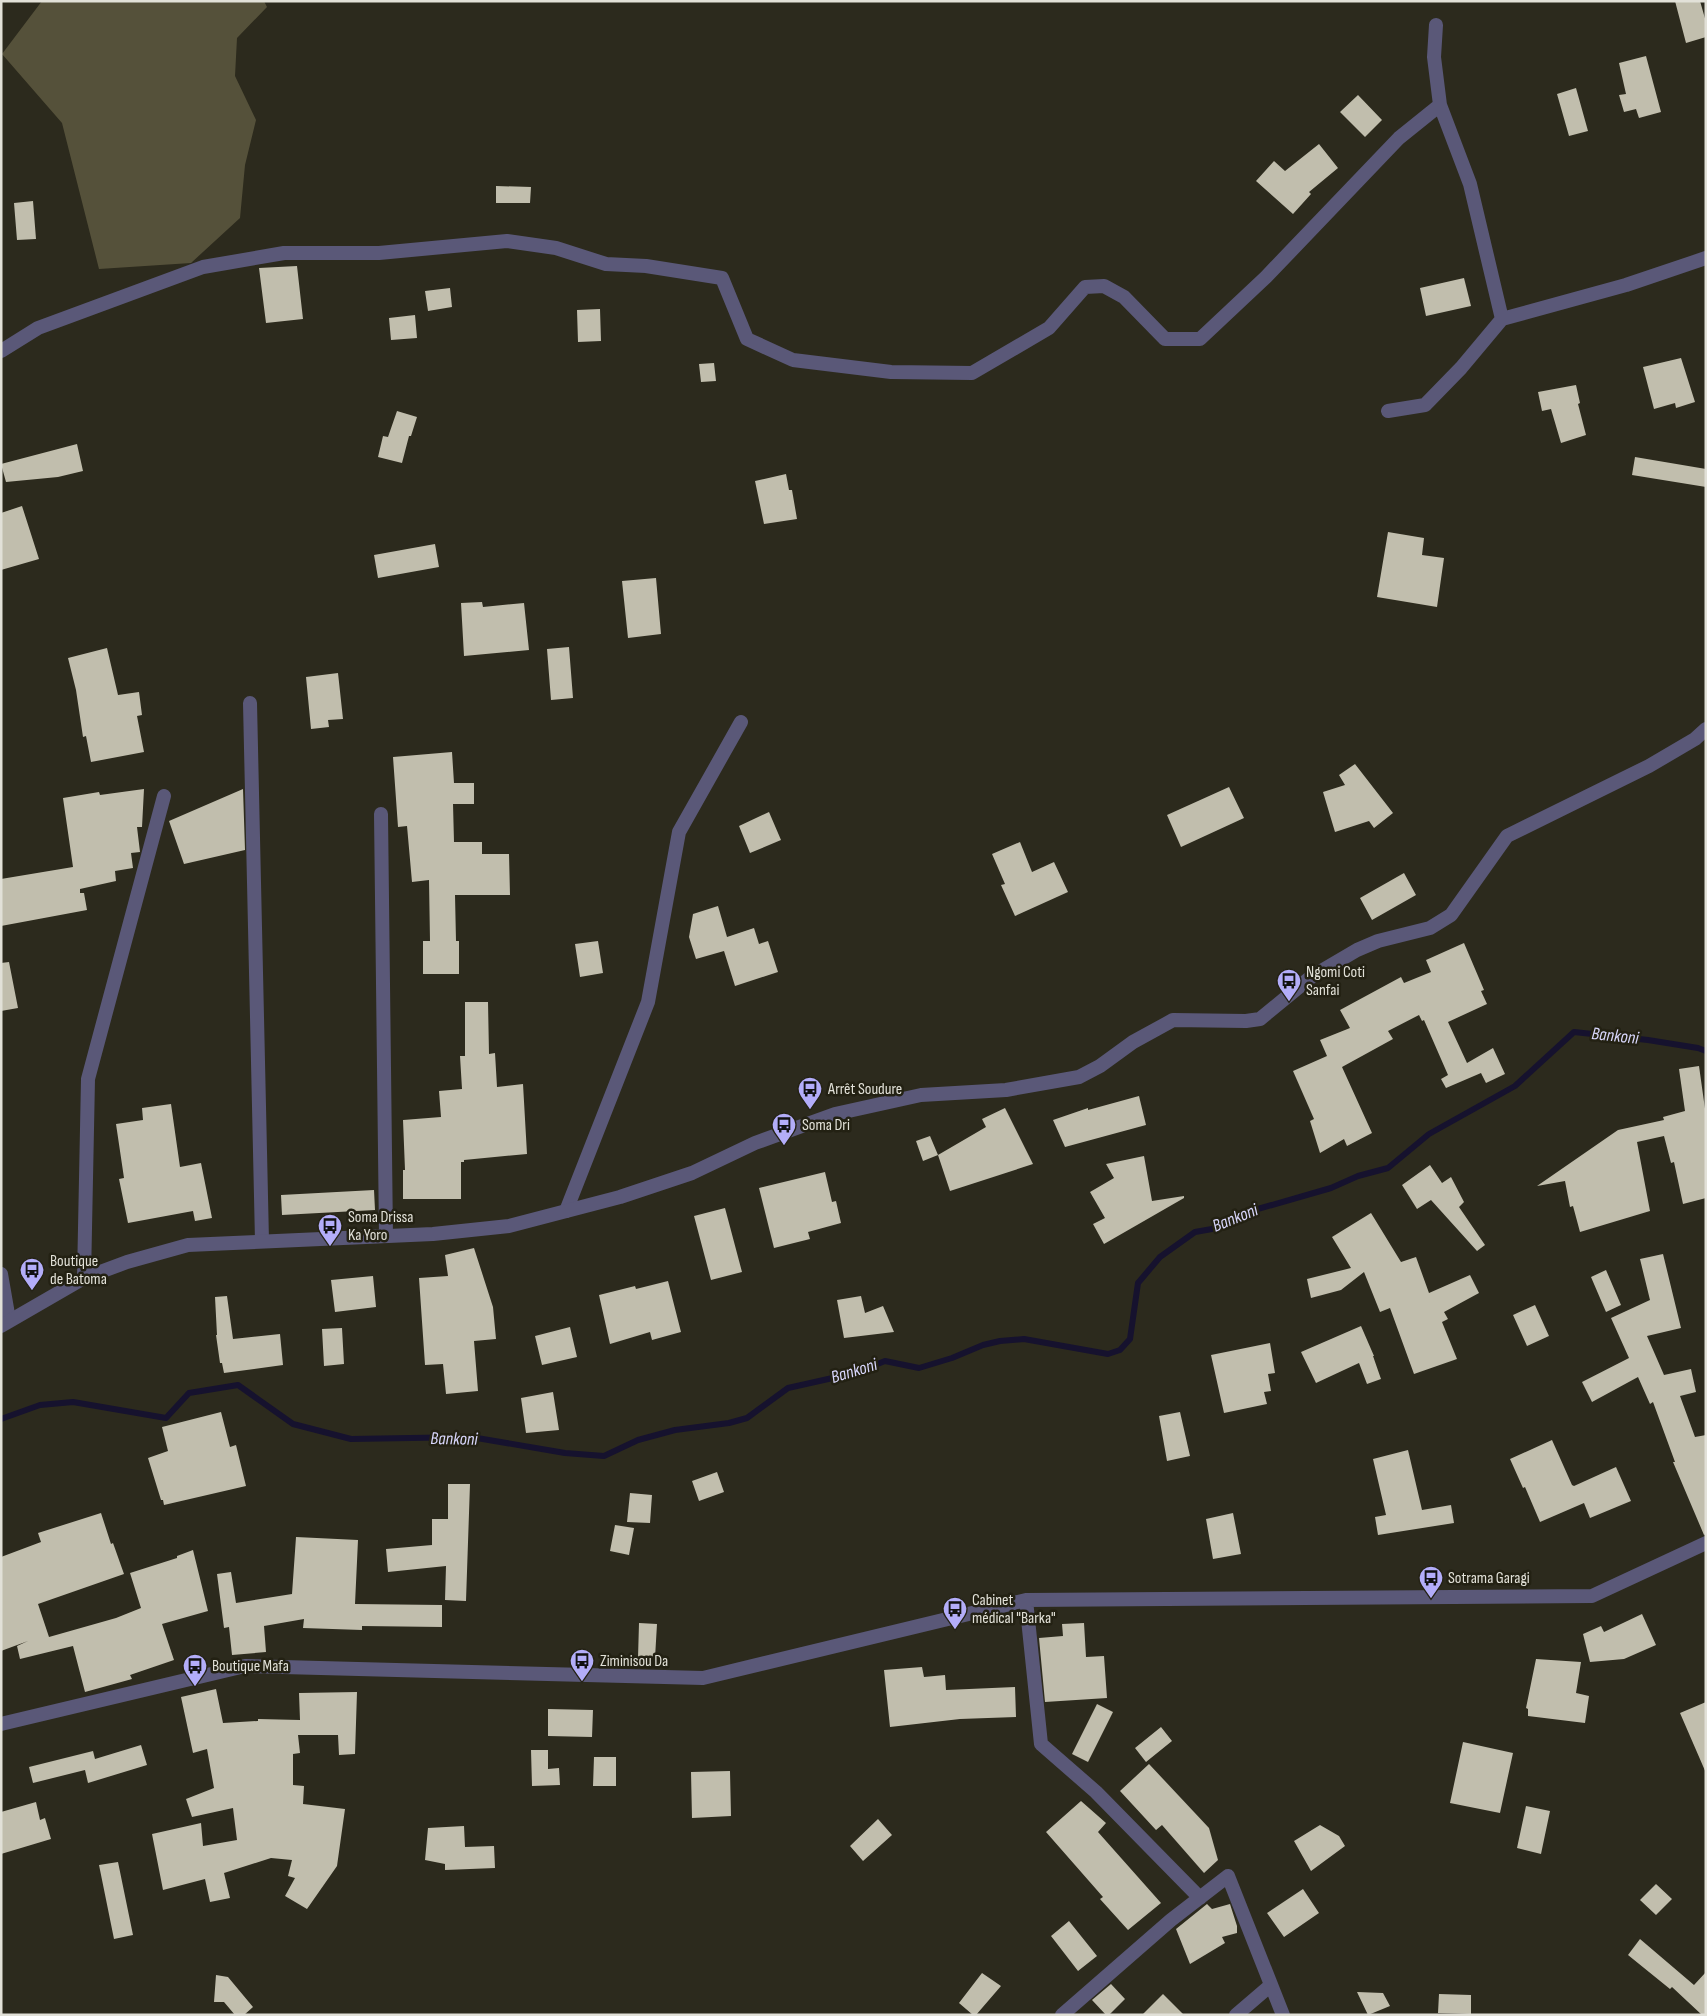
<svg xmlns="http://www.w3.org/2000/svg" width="1707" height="2016" font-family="'Sofia Sans Condensed',sans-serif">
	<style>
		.green { fill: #55513a }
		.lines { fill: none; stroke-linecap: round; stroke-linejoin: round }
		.stream { stroke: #16122e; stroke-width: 6 }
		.building { fill: #c1bead }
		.minor { stroke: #5a5878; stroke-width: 14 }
		.tertiary { stroke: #5a5878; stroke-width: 14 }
		.labels { text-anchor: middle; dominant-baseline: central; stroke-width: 5; stroke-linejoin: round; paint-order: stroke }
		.poi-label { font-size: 16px; fill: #e2e1d8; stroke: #232113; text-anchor: start }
		.water-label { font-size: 18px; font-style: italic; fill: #d9d7fc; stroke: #232113 }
	</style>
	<rect width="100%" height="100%" fill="#2c2a1d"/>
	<path class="green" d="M42,1h222l3,6 -30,31 -2,38 21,44 -11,45 -5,53 -49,45 -92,6 -37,-146 -60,-69z"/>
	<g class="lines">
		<path class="stream" d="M1,1419l39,-14 33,-3 93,16 23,-25 49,-8 55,39 58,15 120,-2 94,16 39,3 34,-16 37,-10 54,-7 18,-5 41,-30 67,-15 30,-12 34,7 33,-10 31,-13 17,-4 24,-2 84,15 12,-4 10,-11 8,-56 22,-26 35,-25 17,-3 25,-14 94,-27 27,-12 30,-8 41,-34 86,-48 59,-54 74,8 50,8 8,3"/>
	</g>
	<path class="building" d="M1675,1h25l6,21v15l-20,6z
		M1646,56l15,56 -22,6 -3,-9 -12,3 -5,-17 7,-1 -7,-31z
		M1576,88l12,43 -19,5 -12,-42z
		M1358,95l24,25 -17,17 -25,-25z
		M1319,144l19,24 -29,24 2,2 -18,20 -37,-33 18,-20 11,10z
		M496,186l35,1 -1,16h-34z
		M33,201l3,38 -19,1 -3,-37z
		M297,266l6,53 -37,4 -7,-55z
		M1464,278l7,28 -45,10 -6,-28z
		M450,288l2,19 -24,4 -3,-20z
		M600,309l1,32 -23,1 -1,-32z
		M415,315l2,23 -26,2 -2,-22z
		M1681,358l14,44 -19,6 -1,-5 -21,6 -11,-42z
		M714,363l2,18 -15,1 -2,-18z
		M1576,385l4,18 -2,1 8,31 -25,8 -10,-34 -9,2 -4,-19z
		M397,411l20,6 -6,19h-2l-7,27 -24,-6 5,-21 5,1z
		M77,444l6,27 -25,6 -52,5 -5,-18z
		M1635,457l71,12v18l-74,-12z
		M786,474l3,16h3l5,29 -33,5 -9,-43z
		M22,506l17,53 -38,11v-57z
		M1388,532l36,6 -2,17 22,3 -7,49 -60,-10z
		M435,544l4,23 -61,11 -4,-23z
		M656,578l5,56 -33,4 -6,-57z
		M482,602l1,5 41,-4 5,47 -65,6 -3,-53z
		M569,647l4,51 -22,2 -4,-51z
		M107,648l11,47 21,-3 3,23 -5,1 7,36 -53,10 -5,-26 -3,1 -7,-47 -8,-32z
		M338,673l5,46 -15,1 1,7 -18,2 -5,-52z
		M452,752l2,31h20v21h-21l1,38h28v12h27l1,41h-55l1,46h3v33h-36v-33h7l-1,-61 -17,2 -5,-56 -9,1 -5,-70z
		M1355,764l38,49 -19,15 -5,-7 -34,11 -12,-40 22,-7 -6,-10z
		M1229,787l15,31 -63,29 -14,-32z
		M144,789l-2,38h-5l3,25 -9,1 2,15 -18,3 1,10 -36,8v4h4l3,17 -86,16v-47l72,-12 -10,-69 36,-6 1,3z
		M243,789l2,61 -61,14 -15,-43z
		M769,812l12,28 -31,13 -11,-27z
		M1020,842l12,30 22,-10 14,30 -53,24 -14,-31 4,-1 -13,-30z
		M1404,873l12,22 -44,25 -12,-22z
		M718,906l9,31 27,-9 5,16 9,-3 10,31 -43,14 -11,-35 -28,8 -7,-22 4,-23z
		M598,941l5,32 -23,4 -5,-33z
		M1464,943l20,47 -3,1 6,13 -39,18 19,41 26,-15 12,26 -19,9 -5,-10 -35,15 -5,-9 7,-4 -24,-55 -2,1 -3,-6 -31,16 5,8 -51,28 30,66 -25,13 -3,-7 -24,14 -10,-32 4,-2 -21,-48 34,-15 -7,-16 30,-12 -10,-18 61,-33 3,6 27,-11 -5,-12z
		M9,962l9,46 -17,3v-48z
		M465,1002h23l1,52 6,-1 2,34 26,-3 4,70 -63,6v2h-3v37h-58v-29h2l-2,-50 38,-3 -2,-26 23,-2 -2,-33h5z
		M1699,1066l7,50v82l-23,6 -9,-42 -3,1 -7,-27 -27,6 13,69 -70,21 -7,-26 -3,1 -5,-26 -28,5 81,-56 46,-10 -1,-3 22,-6 -6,-42z
		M1139,1096l7,29 -81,22 -12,-27 35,-12v2z
		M171,1104l9,63 21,-4 11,55 -17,3 -2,-10 -65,12 -9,-44 5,-1 -8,-54 27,-4 -1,-12z
		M1005,1108l28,56 -83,27 -12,-36 48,-28 -4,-8z
		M930,1136l8,19 -15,6 -7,-20z
		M1144,1156l8,45 32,-5v2l-80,46 -11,-20 12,-6 -15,-26 24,-14 -8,-14z
		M1430,1165l12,18 9,-6 13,25 -5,5 26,38 -8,6 -46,-51 -14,9 -15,-24z
		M825,1172l7,30 4,-1 5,22 -33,9 2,7 -36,9 -15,-60z
		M374,1190l1,20 -93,5 -1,-20z
		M725,1208l17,64 -31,8 -17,-64z
		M1371,1213l30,49 15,-5 13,36 41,-18 9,18 -35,19 4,7 -6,3 15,37 -43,15 -24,-66 -10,4 -16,-40 -23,18 -30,8 -4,-19 44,-11 -19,-31z
		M474,1248l19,59 3,32 -22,2 4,50 -32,3 -3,-30 -18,1 -6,-87 29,-2 -3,-21z
		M1663,1254l18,74 -34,8 17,39 27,-6 5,23 -16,4 15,41 11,-2v99l-2,1 -31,-73h2l-22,-60 -3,2 -12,-27 -46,25 -10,-20 47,-24 -18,-40 39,-18 -10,-41z
		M1606,1270l15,35 -15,7 -15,-35z
		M373,1276l3,31 -41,5 -4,-32z
		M668,1281l13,51 -29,8 -2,-8 -40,12 -11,-49 36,-9 1,3z
		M227,1296l6,43 47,-5 3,31 -59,8 -2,-10h-2l-4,-28h1l-2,-38z
		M861,1296l4,17 18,-7 11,26 -50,6 -7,-38z
		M1535,1305l14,31 -22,10 -14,-31z
		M1361,1326l13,30h-1l8,23 -14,5 -8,-21 -43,20 -15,-31z
		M570,1327l7,30 -35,8 -7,-29z
		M342,1328l2,36 -20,2 -2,-37z
		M1270,1343l5,30 -7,1 3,17 -7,1 3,12 -43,9 -13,-58z
		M553,1392l6,38 -33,3 -5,-35z
		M221,1412l9,35 6,-2 10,41 -82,19 -1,-5h-2l-13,-42 20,-7 -6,-24z
		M1180,1412l10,44 -23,5 -8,-45z
		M1552,1440l20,45 2,1 42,-19 15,34 -41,17 -6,-15 -44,19 -15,-35 -2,1 -13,-29z
		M1408,1450l14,60 29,-5 3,18 -76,12 -3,-18 11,-2 -13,-56z
		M717,1472l7,20 -25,9 -7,-20z
		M448,1484h22l-4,117 -21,-1 1,-34 -58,6 -2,-23 46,-4v-26h16z
		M630,1493l22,2 -2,28 -23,-1z
		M101,1513l10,31 2,-1 11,31 -86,30 11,33 67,-19 25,-10 -11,-35 47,-15v-2l16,-6 15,61 -46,13 12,36 -44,15 2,4 -47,13 -12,-46 -53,13 -3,-13 11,-5 -27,10v-94l40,-15 -3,-9z
		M1233,1513l8,41 -28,5 -7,-40z
		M615,1525l19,3 -5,27 -19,-4z
		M296,1537l62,3 -3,64 87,1v22l-80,-1v4l-59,-2 1,-9 -40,7 2,26 -34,3 -3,-28 -5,1 -7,-54 14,-2 5,31 56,-9z
		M1642,1614l14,31 -32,14 -34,3 -7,-28 18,-8 3,6z
		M639,1623l18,1 -2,34h-17z
		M1084,1623l2,34 18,-1 3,42 -62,4 -6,-64 24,-2 -1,-12z
		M1536,1659l45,3 -5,31 13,3 -4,27 -57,-7v-7l-2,-1z
		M922,1667l2,10 21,-2 1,15 69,-3 1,30 -56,2 -70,8 -6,-57z
		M216,1689l7,34 35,-2v-2l42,1 -1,-27 58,-1 -2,62 -16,1 -1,-20h-40l2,18 -7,1v31l11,1 -1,18 42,5 -8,57 -30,43 -22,-13 10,-18 -7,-2 4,-16 -21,-2 -47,15 6,25 -20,4 -5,-23 -42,11 -11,-56 49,-11 2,23 34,-6 -4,-32 -41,9 -6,-18 28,-11 -7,-39 -14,4 -12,-56z
		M1706,1702v71l-26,-60z
		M1097,1704l16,8 -25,50 -16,-8z
		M548,1709l45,1 -1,27 -44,-1z
		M1161,1727l11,14 -26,21 -11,-14z
		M1463,1742l50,11 -13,60 -50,-10z
		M141,1745l6,20 -59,18 -3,-13 -52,13 -4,-16 64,-16 2,8z
		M531,1750h17v19l11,-1 1,17 -28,1z
		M594,1757h22v29h-23z
		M1149,1764l60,64 9,32 -14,13 -42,-48 -6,5 -36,-39z
		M730,1771l1,45 -39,2 -1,-46z
		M1081,1801l25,22 -8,9 63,71 -33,27 -28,-31 3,-2 -57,-65z
		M36,1802l4,18 5,-2 6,21 -50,15v-42z
		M1526,1806l24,5 -9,43 -24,-6z
		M878,1819l14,16 -29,26 -13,-15z
		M1320,1825l19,11 6,10 -34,25 -17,-30z
		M464,1826l1,21 29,-1 1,22 -50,2v-6l-20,-4 3,-32z
		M118,1862l15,73 -19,4 -15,-74z
		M1656,1884l16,15 -16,16 -16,-15z
		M1303,1889l16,24 -35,24 -17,-24z
		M1207,1904l5,5 18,-5 7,22v7l-15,4 3,6 -35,21 -14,-35z
		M1069,1921l28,35 -19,15 -27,-35z
		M1640,1939l54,46 12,-13v43h-4l-30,-28 -2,2 -42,-34z
		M982,1973l19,13 -25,29h-3l-14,-12z
		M216,1975l12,2 25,30 -9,8h-9l-11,-13h-10z
		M1111,1984l14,15 -16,16h-3l-14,-15z
		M1357,1992l26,1 7,13 -22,9z
		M1163,1994l21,21h-42z
		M1439,1994l32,1v19l-33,-1z"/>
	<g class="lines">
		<path class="minor" d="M1436,25l-2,32 6,48 30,79 32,135
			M1,351l37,-23 165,-61 81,-14h95l128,-12 49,7 50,16 40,2 76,12 25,61 46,21 98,12 81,1 77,-45 36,-41 19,-1 20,11 41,42h35l66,-62 133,-139 41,-33
			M1388,411l37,-6 36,-37 41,-49 124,-34 80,-27
			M250,703l12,538
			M381,814l5,422
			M566,1211l82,-209 31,-170 62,-110
			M1,1274l8,46
			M84,1278l4,-199 76,-283
			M1026,1600l15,144 55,48 104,106
			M1,1724l244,-58 458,12 323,-78 566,-4 114,-53
			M1062,2015l109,-95 57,-44 55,139
			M1236,2015l35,-30"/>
		<path class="tertiary" d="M1,1326l83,-48 43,-16 61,-17 245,-11 76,-8 111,-29 72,-24 63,-30 80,-29 86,-19 85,-5 73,-13 21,-11 33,-24 40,-22 73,1 14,-2 51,-42 46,-27 21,-9 52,-13 21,-13 56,-79 142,-70 46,-27 11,-10"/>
	</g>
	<defs>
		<symbol id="bus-pin" viewBox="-11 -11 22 30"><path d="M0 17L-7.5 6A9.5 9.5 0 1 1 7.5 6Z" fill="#b3adf9" stroke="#232113"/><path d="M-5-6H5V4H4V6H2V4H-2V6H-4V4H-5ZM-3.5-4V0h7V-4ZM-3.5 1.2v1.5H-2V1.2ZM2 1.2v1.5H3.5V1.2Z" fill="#111"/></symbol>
	</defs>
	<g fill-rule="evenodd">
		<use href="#bus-pin" x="1275" y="967" width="28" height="38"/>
		<use href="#bus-pin" x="796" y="1075" width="28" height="38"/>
		<use href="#bus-pin" x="770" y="1111" width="28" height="38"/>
		<use href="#bus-pin" x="316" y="1212" width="28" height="38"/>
		<use href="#bus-pin" x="18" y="1256" width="28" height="38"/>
		<use href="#bus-pin" x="1417" y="1564" width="28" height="38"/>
		<use href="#bus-pin" x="941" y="1595" width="28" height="38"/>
		<use href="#bus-pin" x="568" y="1647" width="28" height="38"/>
		<use href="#bus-pin" x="181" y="1652" width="28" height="38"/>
	</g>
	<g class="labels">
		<g class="poi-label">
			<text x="1306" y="972">Ngomi Coti<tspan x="1306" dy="18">Sanfai</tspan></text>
			<text x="828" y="1089">Arrêt Soudure</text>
			<text x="802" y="1125">Soma Dri</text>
			<text x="348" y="1217">Soma Drissa<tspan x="348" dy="18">Ka Yoro</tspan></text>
			<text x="50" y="1261">Boutique<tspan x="50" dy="18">de Batoma</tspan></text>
			<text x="1448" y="1578">Sotrama Garagi</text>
			<text x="972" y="1600">Cabinet<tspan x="972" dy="18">médical "Barka"</tspan></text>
			<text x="600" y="1661">Ziminisou Da</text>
			<text x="212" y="1666">Boutique Mafa</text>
		</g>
		<g class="water-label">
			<text transform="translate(1615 1036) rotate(6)">Bankoni</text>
			<text transform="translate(1235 1218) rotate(-22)">Bankoni</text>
			<text transform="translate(854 1371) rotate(-17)">Bankoni</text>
			<text transform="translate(454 1439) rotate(1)">Bankoni</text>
		</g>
	</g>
	<rect width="1707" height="2016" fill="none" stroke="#e2e1d8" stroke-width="5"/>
</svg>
